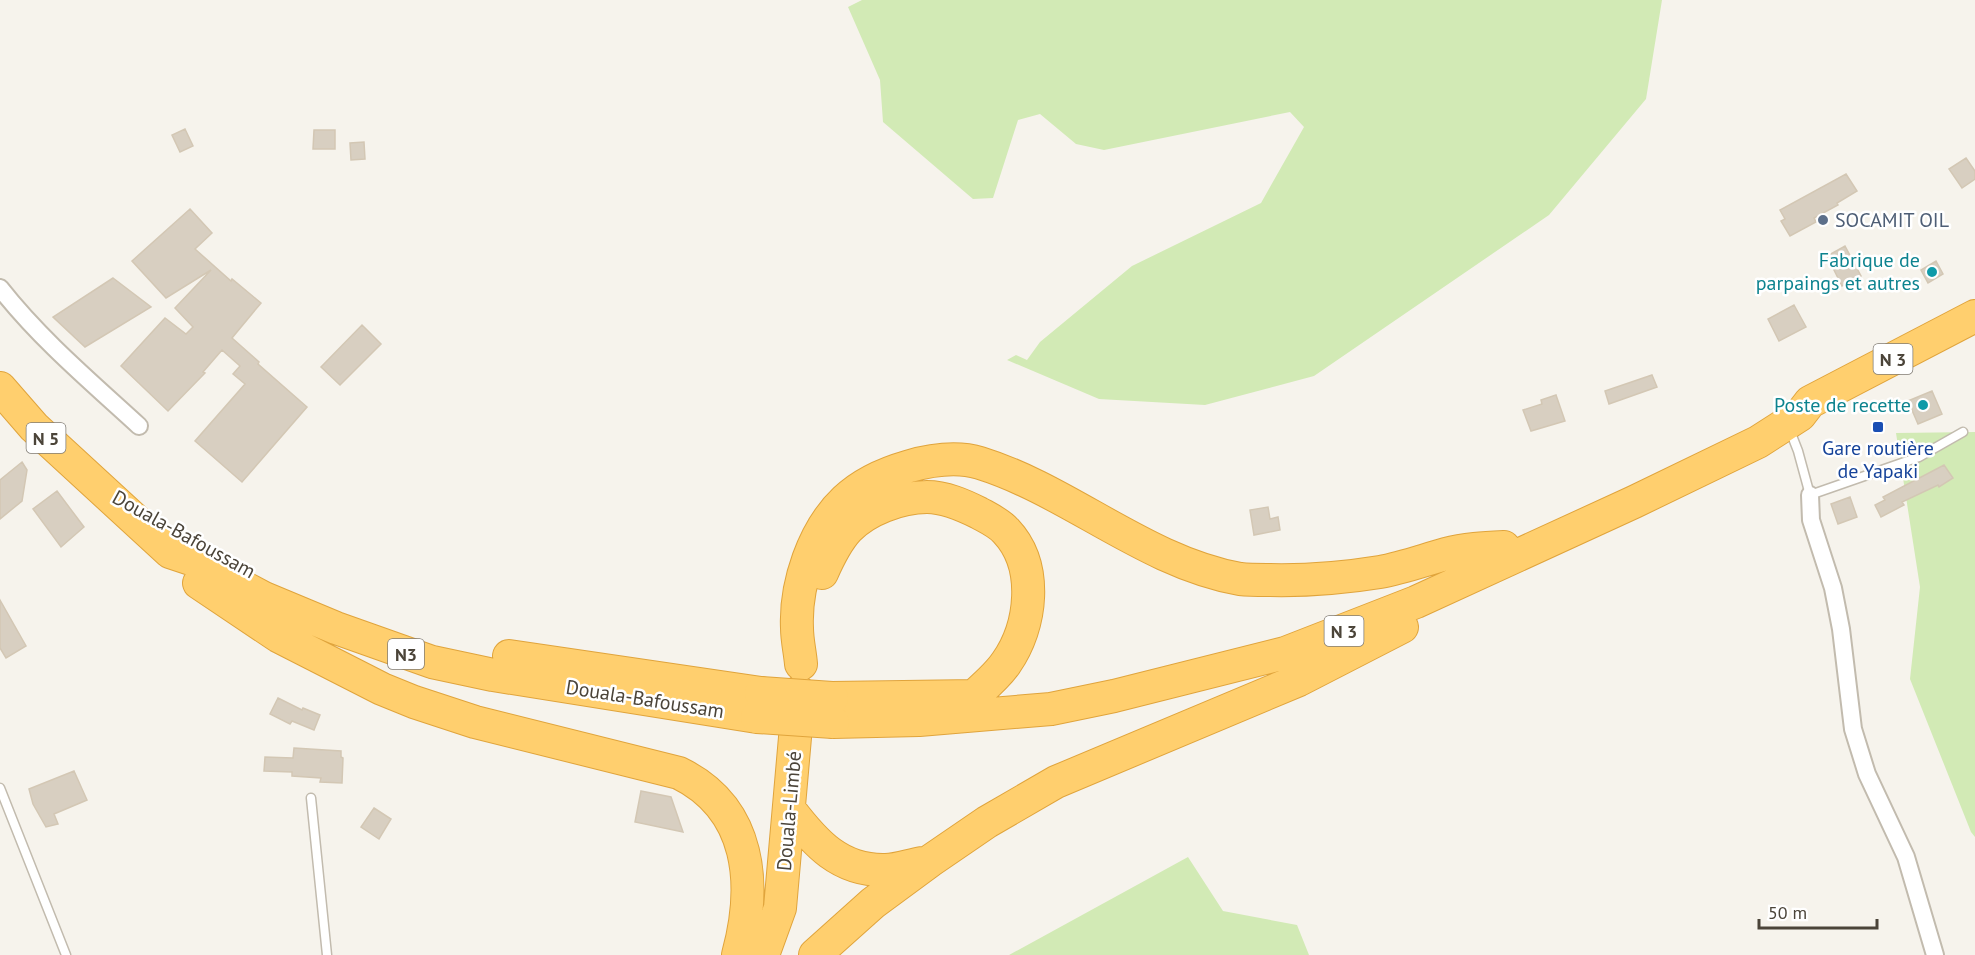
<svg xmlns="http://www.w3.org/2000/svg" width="1975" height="955" font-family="'PT Sans',sans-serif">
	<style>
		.green { fill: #d2eab5 }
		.building { fill: #d8cfc1; stroke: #d3c7b4; stroke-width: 1.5 }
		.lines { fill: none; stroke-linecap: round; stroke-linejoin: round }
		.lane-casing { stroke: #c2bbae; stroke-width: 11 }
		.street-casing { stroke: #c2bbae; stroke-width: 20 }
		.highway-casing { stroke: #e0a43c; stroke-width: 34 }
		.lane { stroke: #fff; stroke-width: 8 }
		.street { stroke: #fff; stroke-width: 16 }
		.highway { stroke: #ffcf6e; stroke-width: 32 }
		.highway-bridge-casing { stroke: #e0a43c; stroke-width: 34; stroke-linecap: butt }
		.highway-bridge { stroke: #ffcf6e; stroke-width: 32 }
		.service-dot { fill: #5c6f8a; stroke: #fff; stroke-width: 2 }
		.culture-dot { fill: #0f9aa8; stroke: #fff; stroke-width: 2 }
		.transit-dot { fill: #1a4fb4; stroke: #fff; stroke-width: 2 }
		.labels { text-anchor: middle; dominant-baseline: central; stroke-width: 5; stroke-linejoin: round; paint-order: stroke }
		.shield { fill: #fff; stroke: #817c74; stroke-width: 1.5 }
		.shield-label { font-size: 18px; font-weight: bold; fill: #4b4439 }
		.service-label { font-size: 20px; fill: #4e5e75; stroke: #fff; text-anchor: start }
		.culture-label { font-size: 20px; fill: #0d838f; stroke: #fff; text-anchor: end }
		.transit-label { font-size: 20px; fill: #164399; stroke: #fff }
		.street-label { font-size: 20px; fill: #4b4439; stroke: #fff }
	</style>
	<rect width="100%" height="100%" fill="#f6f3ec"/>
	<path class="green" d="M862,0h800l-16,99 -97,116 -235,161 -109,29 -106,-6 -92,-39 9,-5 11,5 13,-18 92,-76 129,-63 43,-76 -14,-15 -186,38 -28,-6 -36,-30 -22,6 -25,78 -20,1 -90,-77 -3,-42 -32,-73z
		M1975,432v405l-4,-5 -61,-153 10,-92 -24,-154z
		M1188,857l35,54 74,14 12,30h-300z"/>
	<path class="building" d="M185,129l8,17 -13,6 -8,-17z
		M314,130h21v19h-22z
		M364,142l1,17 -14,1 -1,-17z
		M1966,158l9,13v8l-13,9 -13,-19z
		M1846,174l11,17 -20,12 1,2 -24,13 2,4 -26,14 -9,-15 4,-2 -5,-9z
		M190,209l22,24 -17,16 36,32 1,-2 29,24 -29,35 27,24 -1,2 49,43 -65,75 -47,-41 50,-57 -12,-10 7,-8 -18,-16 -19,22 2,1 -37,38 -47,-45 44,-48 21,16 7,-7 -18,-19 36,-38 -45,28 -34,-37z
		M1845,246l16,30 -19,10 -15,-30z
		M1936,261l7,13 -15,9 -7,-13z
		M113,278l38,29 -66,40 -32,-30z
		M1794,305l12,22 -27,14 -11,-22z
		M362,325l19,19 -41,41 -19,-18z
		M1652,375l5,12 -48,17 -4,-13z
		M1932,391l10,23 -24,10 -10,-23z
		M1556,395l9,26 -34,10 -8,-21 19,-6 -1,-4z
		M22,462l5,8 -5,31 -22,18v-39z
		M1944,465l9,13 -14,9 -1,-2 -36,17 2,3 -23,12 -6,-12 10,-5 -2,-3z
		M57,491l27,36 -23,20 -28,-38z
		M1850,497l7,20 -19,7 -7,-20z
		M1268,507l2,12 8,-2 2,13 -26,5 -4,-25z
		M0,600l26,46 -20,12 -6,-10z
		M278,698l24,12 1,-2 17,7 -6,15 -22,-9 -2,3 -20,-10z
		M294,748l47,3v6l2,1 -1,25 -22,-1 1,-4 -29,-2v-4l-28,-1 1,-14 28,1z
		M74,771l13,29 -33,14 4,10 -12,3 -13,-23 -4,-15z
		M641,791l30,6 12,35 -48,-10z
		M374,808l17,11 -12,20 -18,-12z"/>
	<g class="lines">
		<defs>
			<path id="lane" d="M1789,428l9,23 12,44 109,-38 44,-25
				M0,788l66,167
				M311,798l16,157"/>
			<path id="street" d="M0,288c40,51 91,94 139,138
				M1810,495l1,25 22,68 8,41 12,100 14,45 39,83 29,98"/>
			<path id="highway" d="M0,388l34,39 136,125 21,7 73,39 72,30 96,34 61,13 264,42
				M822,573c7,-16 14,-31 26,-44 18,-19 52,-32 79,-32 18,0 36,8 52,16 9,5 20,10 27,18 33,35 26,95 0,132 -8,12 -21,23 -32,33
				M199,583l79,53 104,53 32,13 61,20 204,51c73,36 78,112 59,182
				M509,656l252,37
				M801,664c-1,-12 -4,-24 -4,-36 -2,-43 16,-98 48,-128 29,-28 95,-49 135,-37 90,28 165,99 260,116 9,1 18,1 27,1 38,1 76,-2 113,-8 22,-4 44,-12 66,-18 19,-5 38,-6 58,-7
				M832,698l143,-2
				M833,722l86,-2 132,-11 63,-13 171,-43 131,-51 218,-100 124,-60 42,-27 10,-13 165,-86
				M790,810c25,33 50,61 95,60 12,0 25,-5 37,-7
				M763,955l17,-47 19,-216
				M815,955l58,-52 57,-42 57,-39 69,-40 243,-102 103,-53"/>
		</defs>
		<use href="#lane" class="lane-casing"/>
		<use href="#street" class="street-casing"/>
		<use href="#highway" class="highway-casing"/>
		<use href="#lane" class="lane"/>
		<use href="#street" class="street"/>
		<use href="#highway" class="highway"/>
		<defs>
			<path id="highway-bridge" d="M761,693l71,5
				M757,717l76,5"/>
		</defs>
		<use href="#highway-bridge" class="highway-bridge-casing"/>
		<use href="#highway-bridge" class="highway-bridge"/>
	</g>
	<circle class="service-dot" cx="1823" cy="220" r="6"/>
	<g class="culture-dot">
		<circle cx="1932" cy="272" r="6"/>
		<circle cx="1923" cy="405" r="6"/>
	</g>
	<rect class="transit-dot" x="1872" y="421" width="12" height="12" rx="3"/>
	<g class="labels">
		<g class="shield">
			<rect x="1873.5" y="344" width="39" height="30" rx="4.5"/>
			<rect x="26.5" y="423" width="39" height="30" rx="4.5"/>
			<rect x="1324.5" y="616" width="39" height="30" rx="4.5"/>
			<rect x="388" y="639" width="36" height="30" rx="4.5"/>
		</g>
		<g class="shield-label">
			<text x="1893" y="359">N 3</text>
			<text x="46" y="438">N 5</text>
			<text x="1344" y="631">N 3</text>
			<text x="406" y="654">N3</text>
		</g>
		<g class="service-label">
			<text x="1835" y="220">SOCAMIT OIL</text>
		</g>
		<g class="culture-label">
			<text x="1920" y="260">Fabrique de<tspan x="1920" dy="23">parpaings et autres</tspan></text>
			<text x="1911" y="405">Poste de recette</text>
		</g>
		<g class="transit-label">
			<text x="1878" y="448">Gare routière<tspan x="1878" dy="23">de Yapaki</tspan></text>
		</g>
		<g class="street-label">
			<text transform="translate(184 534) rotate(29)">Douala-Bafoussam</text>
			<text transform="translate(645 699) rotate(9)">Douala-Bafoussam</text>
			<text transform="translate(789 811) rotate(-85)">Douala-Limbé</text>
		</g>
	</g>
	<path d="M1759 919v9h118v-9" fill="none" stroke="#4b4439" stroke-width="3"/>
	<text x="1768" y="919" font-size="18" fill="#4b4439" stroke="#ffffff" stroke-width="4.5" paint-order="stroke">50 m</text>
</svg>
